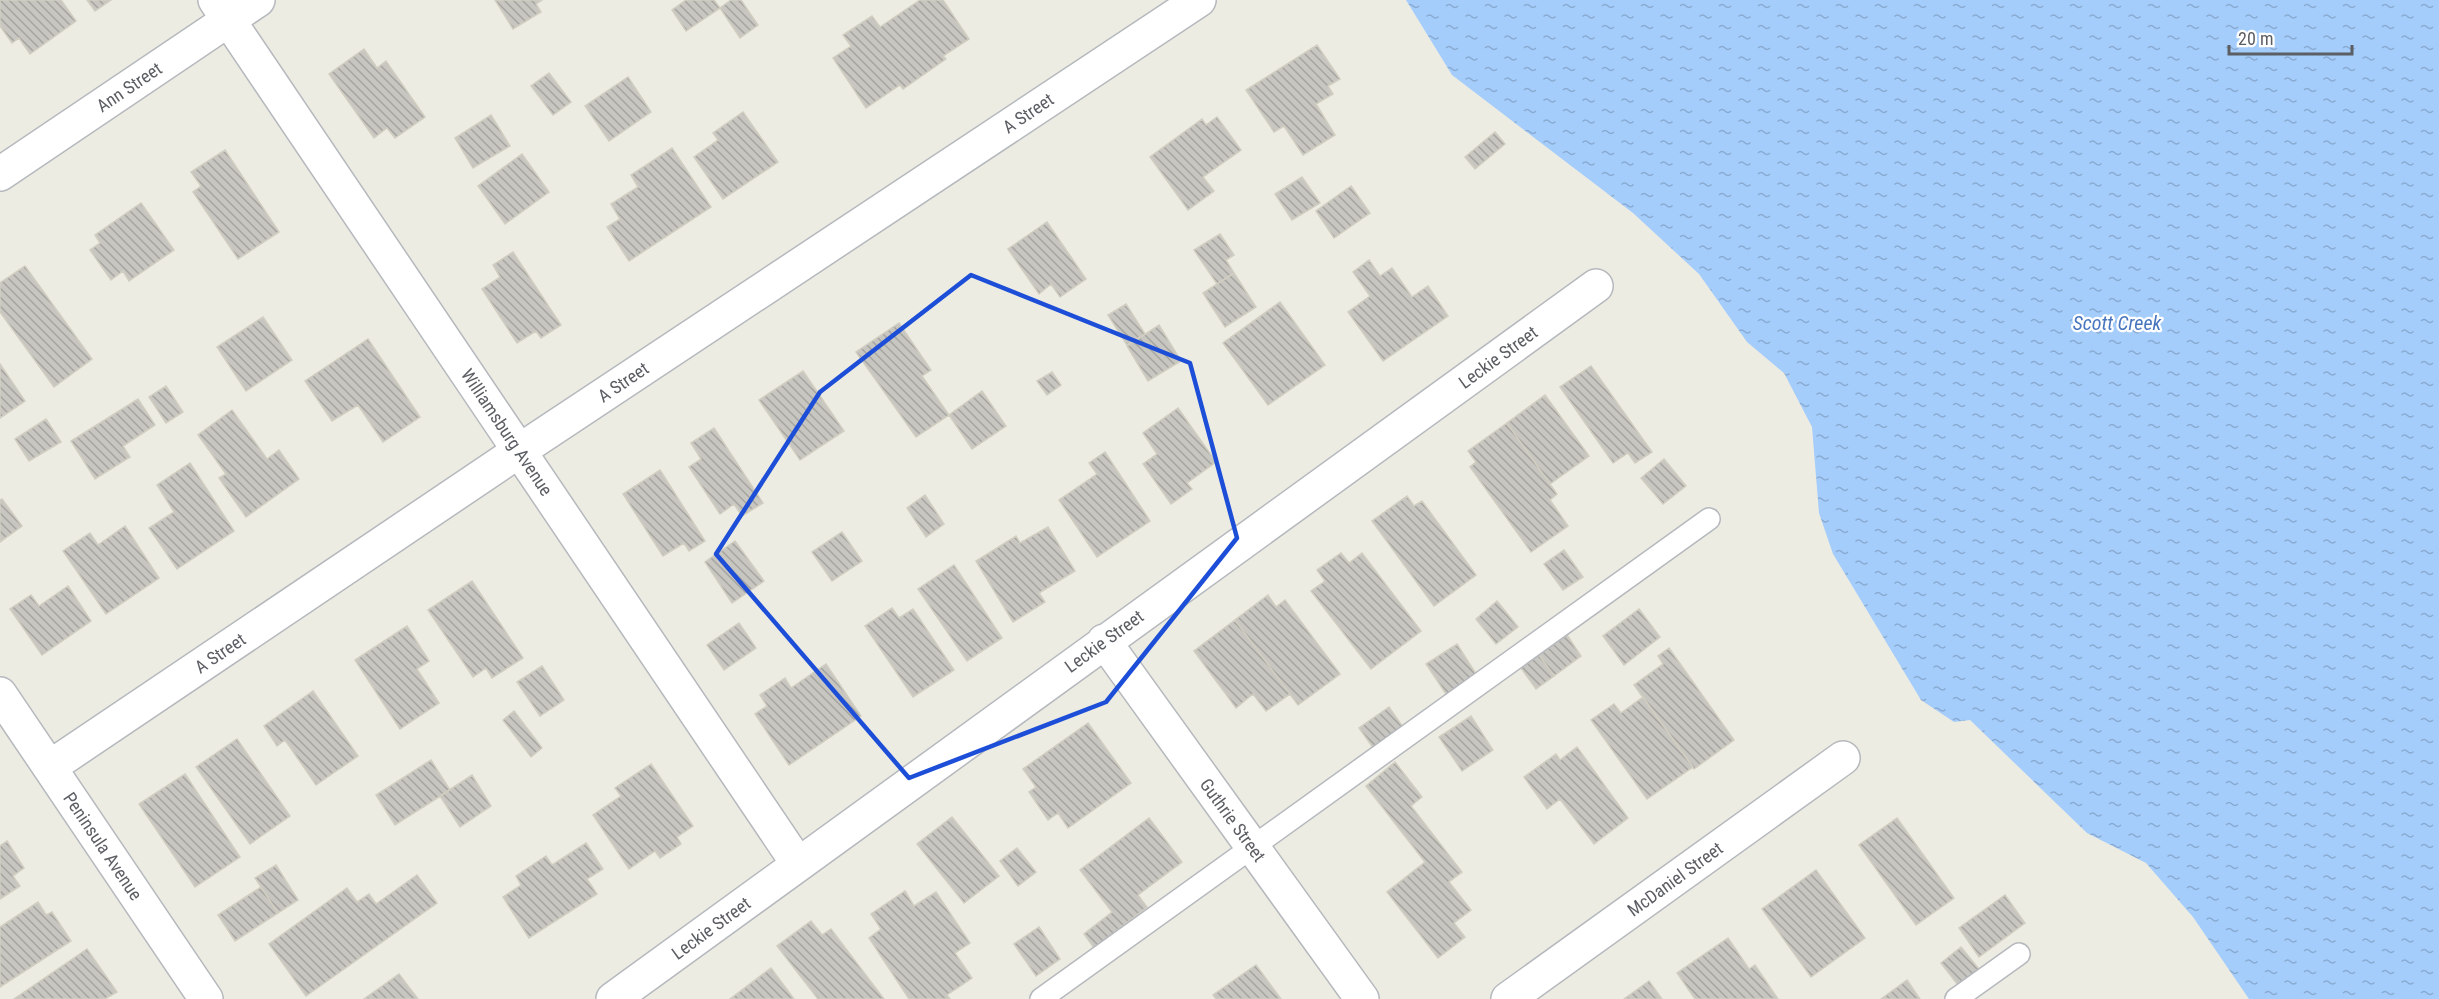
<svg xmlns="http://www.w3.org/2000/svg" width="2439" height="999" font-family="'Roboto Condensed',sans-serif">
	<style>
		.water { fill: url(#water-ripples) }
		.building { fill: url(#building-back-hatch); stroke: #d1cec1; stroke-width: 1.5 }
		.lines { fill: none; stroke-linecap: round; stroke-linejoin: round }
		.service-casing { stroke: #b5b8bd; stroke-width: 24 }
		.minor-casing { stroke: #b5b8bd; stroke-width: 36 }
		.service { stroke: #fff; stroke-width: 21 }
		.minor { stroke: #fff; stroke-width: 33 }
		.marked { fill: none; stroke: #1d4ed8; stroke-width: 4.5; stroke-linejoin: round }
		.labels { text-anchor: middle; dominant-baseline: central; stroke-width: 4.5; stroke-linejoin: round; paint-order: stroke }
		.street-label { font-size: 18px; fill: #5b5e63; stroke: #fff }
		.water-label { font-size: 20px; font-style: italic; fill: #4875be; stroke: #fff }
	</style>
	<defs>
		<pattern id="water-ripples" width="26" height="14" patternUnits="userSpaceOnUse" patternTransform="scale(1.5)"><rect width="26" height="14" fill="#a4cdfc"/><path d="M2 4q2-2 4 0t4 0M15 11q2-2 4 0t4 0" fill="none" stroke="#89aad0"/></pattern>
		<pattern id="building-back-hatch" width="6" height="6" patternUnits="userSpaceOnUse" patternTransform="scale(1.5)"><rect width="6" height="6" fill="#c8c6c0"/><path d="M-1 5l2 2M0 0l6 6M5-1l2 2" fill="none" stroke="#a5a4a0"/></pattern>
	</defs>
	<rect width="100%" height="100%" fill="#edece3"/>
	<path class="water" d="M1406,0h1033v999h-190l-56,-82 -47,-54 -59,-30 -117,-113 -16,2 -33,-22 -88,-146 -14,-41 -7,-86 -28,-54 -37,-31 -48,-68 -66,-61 -181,-138z"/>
	<path class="building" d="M0,0h61l15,21 -46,33 -11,-16 -7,5 -12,-17z
		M87,0h24l-16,11z
		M495,0h47l-6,4 5,8 -28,17z
		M686,0h28l6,8 -34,23 -14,-21z
		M731,0h10l17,25 -18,13 -20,-30z
		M920,0h23l26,39 -26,17 3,3 -43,30 -3,-4 -34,23 -33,-50 18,-12 -8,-11 29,-19 8,11z
		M1317,45l23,34 -12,7 5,8 -17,10 19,31 -32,20 -19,-29 -10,6 -28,-42z
		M364,49l13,19 9,-7 39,56 -30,21 -8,-10 -13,10 -45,-64z
		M549,73l22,29 -18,13 -22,-29z
		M628,77l23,35 -42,29 -24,-35z
		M743,112l35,50 -55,37 -29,-42 24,-17 -5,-7z
		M491,115l19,31 -37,22 -18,-30z
		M1217,117l24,33 -38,27 11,14 -26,19 -38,-53 52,-38 4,6z
		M1495,132l10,12 -30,25 -10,-12z
		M672,148l39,59 -82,54 -22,-34 13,-8 -9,-15 27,-17 -7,-12z
		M225,150l54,82 -41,27 -45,-67 8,-6 -10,-14z
		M522,154l27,38 -44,32 -27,-38z
		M1302,177l18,26 -28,17 -17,-26z
		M1351,186l19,27 -36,25 -18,-27z
		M141,203l33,47 -45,31 -6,-10 -12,9 -21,-30 10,-7 -5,-8z
		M1047,222l39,57 -26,18 -9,-13 -12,10 -31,-45z
		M1220,234l14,21 -8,5 8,13 -17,11 -23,-34z
		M513,252l48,73 -20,13 -5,-7 -19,12 -35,-54 18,-12 -7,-12z
		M1369,260l11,16 12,-8 20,29 16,-11 20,30 -65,45 -35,-49 22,-16 -17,-24z
		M25,266l67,93 -38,28 -54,-75v-29z
		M1234,273l22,34 -31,20 -22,-34z
		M1280,302l45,63 -57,40 -45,-62z
		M1126,304l19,30 -18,11 -19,-30z
		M263,317l29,43 -46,31 -29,-44z
		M899,323l32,47 -9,6 27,39 -33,22 -60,-85z
		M1159,325l22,36 -33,20 -21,-35z
		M368,339l52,78 -37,25 -25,-37 -26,16 -27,-40z
		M0,364l25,37 -25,17z
		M1591,366l61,86 -17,11 -7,-10 -15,10 -53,-76z
		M803,371l41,60 -44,29 -41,-60z
		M1052,372l9,13 -14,10 -10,-14z
		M166,386l17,26 -17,11 -17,-26z
		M982,391l24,35 -34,23 -23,-34z
		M1545,395l44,61 -39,28 -43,-61z
		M138,399l17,26 -32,21 7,11 -35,22 -24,-38z
		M1178,408l38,54 -29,21 5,6 -21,15 -28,-40 14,-10 -14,-21z
		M232,410l35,49 12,-9 20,29 -53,38 -27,-39 7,-4 -28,-39z
		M46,419l15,23 -32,19 -14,-22z
		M1507,423l50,71 -7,6 18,26 -37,26 -61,-85 6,-5 -8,-11z
		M714,428l49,75 -21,13 -8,-12 -14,10 -31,-47 12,-8 -10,-16z
		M1105,452l45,69 -53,36 -38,-57 38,-26 -8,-11z
		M1664,459l22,27 -23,18 -22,-26z
		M190,463l44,68 -57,38 -28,-41 25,-16 -17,-27z
		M660,470l45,71 -16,10 -5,-8 -21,13 -40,-62z
		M925,495l19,29 -18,13 -19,-29z
		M1407,496l7,10 8,-5 54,74 -42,31 -62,-85z
		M2,499l20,27 -22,16v-42z
		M125,526l34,52 -53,36 -43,-63 27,-18 8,12z
		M1048,527l27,44 -36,22 6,9 -32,20 -37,-61 40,-25 4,7z
		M842,532l20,29 -30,20 -20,-29z
		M735,541l29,40 -32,22 -27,-41z
		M1564,550l19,27 -20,13 -19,-26z
		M1341,553l8,10 13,-10 59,78 -50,38 -60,-78 14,-10 -8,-11z
		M954,565l48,73 -35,23 -49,-72z
		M472,581l51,77 -31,20 -6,-10 -13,9 -45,-67z
		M68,586l23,35 -49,34 -32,-46 21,-14 8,11z
		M1268,595l8,12 9,-7 55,74 -42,31 -63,-85z
		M1497,601l21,26 -22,17 -20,-25z
		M892,608l7,10 14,-9 41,61 -41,27 -48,-71z
		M1639,609l21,28 -36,28 -21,-29z
		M1235,620l55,74 -24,17 -13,-17 -17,14 -42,-57z
		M739,623l17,25 -32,22 -17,-25z
		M407,626l22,35 -12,8 22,34 -39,26 -45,-69z
		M1567,635l14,21 -27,20 -15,-21z
		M1457,644l21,33 -30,20 -22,-33z
		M1669,648l65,92 -40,29 -60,-84 29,-21 -5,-8z
		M1539,655l15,21 -18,13 -15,-21z
		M826,664l35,52 -72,49 -34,-51 12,-8 -7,-11 25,-17 6,10z
		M542,666l22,34 -24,16 -23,-34z
		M313,691l45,65 -42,29 -31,-45 -8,6 -13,-20z
		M1643,697l50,70 -46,32 -56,-79 23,-16 7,9z
		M1389,707l16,23 -29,22 -17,-24z
		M514,711l28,37 -11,9 -28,-37z
		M1471,716l22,34 -31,21 -23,-34z
		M1088,723l43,60 -63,45 -10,-15 -10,7 -19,-28 7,-5 -13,-18z
		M237,739l53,77 -40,28 -54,-77z
		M1577,747l51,71 -34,26 -34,-45 -13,10 -23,-32 32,-23 4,6z
		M431,760l19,30 -55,35 -19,-30z
		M1395,762l27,35 -11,9 51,66 -13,10 22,28 -17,13 11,14 -27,21 -51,-66 38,-30 -59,-76z
		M651,764l42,62 -16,11 4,7 -21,14 -5,-7 -26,18 -36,-54 28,-19 -6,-8z
		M185,774l55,83 -45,30 -56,-83z
		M472,775l19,31 -31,21 -20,-31z
		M952,817l47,59 -35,27 -47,-59z
		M1149,818l33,44 -44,33 9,12 -53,41 -10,-14 28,-22 -32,-42z
		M1897,818l57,80 -38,27 -57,-80z
		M7,841l17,27 -11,8 7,10 -20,13v-53z
		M586,843l17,26 -16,10 10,15 -68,44 -26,-41 18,-12 -5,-9 30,-20 6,9z
		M1017,848l19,24 -18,14 -18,-25z
		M276,865l22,35 -20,13 -23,-35z
		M1816,870l49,68 -54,39 -49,-68z
		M417,875l20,28 -131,93 -37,-52 78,-56 10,14 12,-8 7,10z
		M261,887l17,26 -43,28 -17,-26z
		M905,891l9,15 22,-14 34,51 -15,10 17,25 -25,17 3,4h-41l-40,-61 12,-9 -10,-15z
		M2005,895l20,28 -46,34 -20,-29z
		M38,902l8,13 6,-3 19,29 -71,46v-60z
		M811,921l11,14 9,-6 53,70h-66l-41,-53z
		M1039,927l21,32 -24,17 -22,-32z
		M1728,938l21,31 6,-4 23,34h-83l-18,-26z
		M1961,947l18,22 -21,16 -17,-22z
		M87,949l30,43 -12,7h-91z
		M1256,965l25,34h-65l-3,-4z
		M771,968l23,31h-64z
		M399,974l19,25h-54z
		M1907,980l13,19h-39z
		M1649,981l13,18h-38z"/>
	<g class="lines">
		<defs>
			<path id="service" d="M1041,999l668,-480
				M1956,999l63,-45"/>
			<path id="minor" d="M215,0l583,864
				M0,174l258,-174
				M1104,641l258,358
				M0,694l206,305
				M50,767l469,-316 680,-451
				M613,999l983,-713
				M1508,999l335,-241"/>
		</defs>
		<use href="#service" class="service-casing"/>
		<use href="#minor" class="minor-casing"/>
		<use href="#service" class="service"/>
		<use href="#minor" class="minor"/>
	</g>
	<path class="marked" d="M971,275l219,88 47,175 -131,164 -197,76 -193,-224 104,-162z"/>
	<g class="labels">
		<g class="street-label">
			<text transform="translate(129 87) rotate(-34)">Ann Street</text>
			<text transform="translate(1028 113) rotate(-34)">A Street</text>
			<text transform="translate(1498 357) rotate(-36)">Leckie Street</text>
			<text transform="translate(623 382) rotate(-34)">A Street</text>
			<text transform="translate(507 432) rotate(56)">Williamsburg Avenue</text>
			<text transform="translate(1104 641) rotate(-36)">Leckie Street</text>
			<text transform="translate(220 653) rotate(-34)">A Street</text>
			<text transform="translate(1233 820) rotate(54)">Guthrie Street</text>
			<text transform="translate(103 846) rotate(56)">Peninsula Avenue</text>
			<text transform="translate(1675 879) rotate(-36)">McDaniel Street</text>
			<text transform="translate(711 928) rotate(-36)">Leckie Street</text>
		</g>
		<g class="water-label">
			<text x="2117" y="323">Scott Creek</text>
		</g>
	</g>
	<path d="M2229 45v9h123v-9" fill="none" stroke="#5b5e63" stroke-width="3"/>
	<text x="2238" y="45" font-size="18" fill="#5b5e63" stroke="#ffffff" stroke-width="4.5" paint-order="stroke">20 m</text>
</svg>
